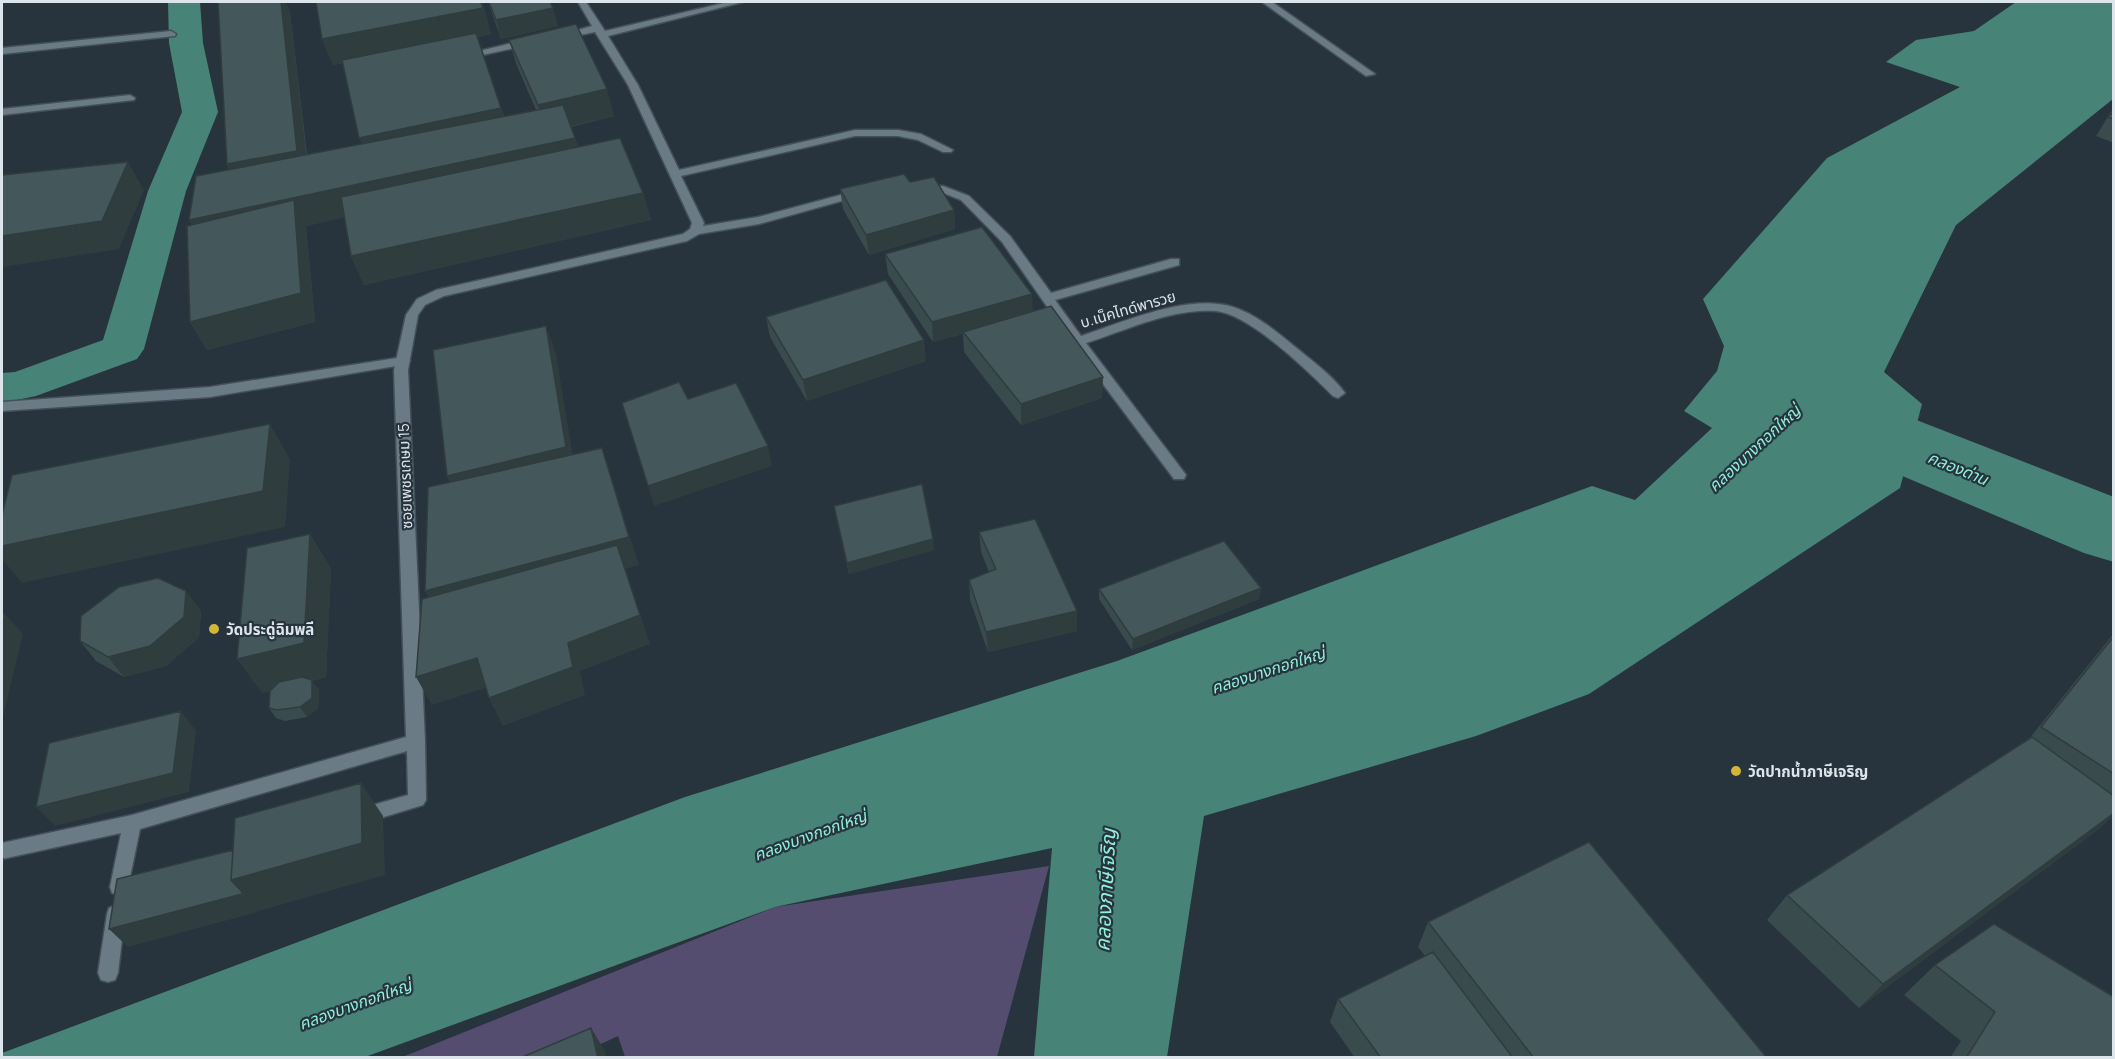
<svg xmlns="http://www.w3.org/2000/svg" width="2115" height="1059" font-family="Manrope,'Noto Sans Thai',sans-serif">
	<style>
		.green { fill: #554d6f }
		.water { fill: #478377 }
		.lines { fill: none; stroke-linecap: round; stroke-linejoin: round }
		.canal { fill: #478377; fill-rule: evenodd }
		.river { fill: #478377; fill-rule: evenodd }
		.lane-casing { stroke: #445058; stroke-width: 3 }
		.street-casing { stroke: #445058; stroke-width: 3 }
		.lane { fill: #6b7b85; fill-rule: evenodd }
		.street { fill: #6b7b85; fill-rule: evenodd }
		.wall { fill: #3a4b4d }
		.shaded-wall { fill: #303d3f }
		.building { fill: #44575a; stroke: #303d3f; stroke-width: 1.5 }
		.poi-dot { fill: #d5b535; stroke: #27343d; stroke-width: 2 }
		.labels { text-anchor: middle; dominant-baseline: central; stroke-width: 4.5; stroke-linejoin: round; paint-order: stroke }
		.street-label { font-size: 15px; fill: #dce5eb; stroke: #27343d }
		.poi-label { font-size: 15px; font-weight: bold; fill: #dce5eb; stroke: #27343d; text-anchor: start }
		.water-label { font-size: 16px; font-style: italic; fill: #8fefdc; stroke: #27343d }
		.near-water-label { font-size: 20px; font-style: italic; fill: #8fefdc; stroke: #27343d }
	</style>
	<rect width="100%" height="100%" fill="#27343d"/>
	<path class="green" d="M1049,866l-52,191h-372l-7,-21 -45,21 -173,1 375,-151z"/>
	<path class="water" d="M2016,2h97v97l-157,126 -72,147 38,32 -22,84 -311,206 -113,42 -272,80 -37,241h-133l18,-209 -277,59 -410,150h-363v-4l683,-256 432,-136 475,-175 43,14 77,-72 -28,-17 33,-40 7,-25 -21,-47 124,-141 133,-71 -74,-25 30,-22 58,-9z"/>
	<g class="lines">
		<path class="canal" d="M168,2h32l3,41 15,69 -32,79 -42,158 -7,10 -101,37 -34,7v-30l13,-1 88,-32 45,-149 34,-79 -13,-69z"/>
		<path class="river" d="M1802,378l27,8 285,111v65l-30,-9 -309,-131 -11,-18 11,-18z"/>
		<defs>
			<path id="lane" d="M403,357l5,1 2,3 -2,3 -198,33 -208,14v-9l208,-15z"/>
			<path id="street" d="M578,2h8l19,29 123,-29h15l-135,34 30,49 41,85 176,-40h43l23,4 32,16 -2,2h-8l-25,-12 -20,-4h-43l-174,40 23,47 -1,3 55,-9 101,-27 6,3 -2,2 -104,29 -60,10 -12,7 -243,55 -19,9 -7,10 -10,55 17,371 1,59 -3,5 -62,19 -6,-2 -3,-6 3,-6 53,-15 -1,-44 -267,78 -12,58 -2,6 -7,2 -7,-2 -2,-6 11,-54 -119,26v-16l130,-28 274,-78 -12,-367 12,-55 11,-16 19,-9 247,-56 7,-5 2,-6 -64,-138 -33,-53 -34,7 -5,-3 36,-10z
				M1262,2h10l103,72 -9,2z
				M171,31l5,3 -1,2 -173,18v-6z
				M529,39l5,3 -1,2 -69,15 -5,-3z
				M130,95l5,3 -1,2 -132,15v-6z
				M922,186h21l26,10 41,40 41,57 120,-34h8v6l-124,35 26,36c43,-14 107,-43 152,-29 22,7 43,24 61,39 17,14 38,29 51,47l-7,5 -5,-2c-24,-24 -84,-83 -118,-85 -43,-3 -88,19 -129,32l100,132 -2,4h-10l-101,-135 -71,-102 -41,-42 -20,-8 -23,-1 -2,-2z
				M116,905l7,3 2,6 -7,59 -3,7 -7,2 -7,-2 -3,-7 9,-59 2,-6z"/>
		</defs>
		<use href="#lane" class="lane-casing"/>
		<use href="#street" class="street-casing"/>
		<use href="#lane" class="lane"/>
		<use href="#street" class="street"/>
	</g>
	<path class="wall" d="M488,2h62l8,24 -57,13z
		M290,12l17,142 55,-10 -19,-81 -10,2 -11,-26 169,-5 -14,3 27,79 32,-6 -19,-44 -8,-26 105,76 -43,11 7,20 65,46 8,27 -287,65 -13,-29 -7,-39 -38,9 9,96 -108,28 -17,-28 2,-97 37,-56 -2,-5z
		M2114,107v36l-18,-7z
		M910,182l44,28 1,19 -86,26 -26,-46 -3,-20z
		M885,254l148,58 70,65 -1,21 -81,27 -57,-73 -1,-18 -30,8 -45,-68z
		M766,317l160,44 -119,40 -37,-64z
		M834,506l100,44 -85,24z
		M979,532l98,99 -89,21 -18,-52 -1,-20 20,-8 -8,-20z
		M310,534l21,35 -5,108 -14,4 7,9 -1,18 -11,9 -22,4 -9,-3 -7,-10 1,-17 -8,2z
		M1261,588l-2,11 -127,51 -33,-51v-10z
		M201,611l-2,26 -33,29 -42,11 -28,-16 -16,-20z
		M2114,633v182l-18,16 -237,177 -92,-88 20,-25 242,-156z
		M1428,922l339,136h-412l-25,-36 8,-23 87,-43 -7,-9z
		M1935,965l176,31 3,-3v65h-164l11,-17 -57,-46z"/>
	<path class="shaded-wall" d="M281,2h5l4,10 19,167 -68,12 -14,-27z
		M481,2h2l8,32 -158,31 -11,-26z
		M553,8l5,18 -57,13 -5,-19z
		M607,89l7,27 -68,16 -8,-27z
		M501,108l9,27 -139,30 -12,-27z
		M575,138l8,27 -277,61 9,96 -108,28 -17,-28 15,-74 -16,-28z
		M128,162l16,28 -25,59 -117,18v-31z
		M643,193l8,27 -287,65 -13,-29z
		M954,210l1,19 -86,26 -3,-20z
		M1032,294l1,20 -70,18v2l-30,8 -1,-20z
		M546,326l10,28 20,121 -116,29 -13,-28z
		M924,340l2,21 -119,40 -4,-21z
		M1103,377l-1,21 -81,27v-21z
		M270,424l20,35 -5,68 -263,56 -20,-24v-13z
		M768,446l4,20 -118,40 -6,-20z
		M602,448l37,117 -14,4 25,75 -70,27 5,24 -82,31 -14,-28 84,-31 -133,-48 -15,-28z
		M310,534l21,35 -5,108 -14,4 7,9 -1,18 -11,9 -7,-10 12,-26 -50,12 -25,-34z
		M933,539l1,11 -85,24 -2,-11z
		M1261,588l-2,11 -127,51 1,-11z
		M186,591l15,20 -2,26 -33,29 -42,11 -16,-20z
		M1077,611v20l-89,21 -2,-20z
		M5,614l18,20 -21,87v-93z
		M477,658l14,28 -59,19 -16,-28z
		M181,711l15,20 -7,61 -134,34 -19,-19z
		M361,783l22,33 2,59 -126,36 -1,-1v2l-130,35 -19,-18 122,-49z
		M2114,813v2l-18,16 -237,177 24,-24z
		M2,856l2,3 -2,14z
		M591,1028l14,23 1,7h-8z"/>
	<path class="building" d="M218,2h63l16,149 -70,13z
		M316,2h165l2,6 -161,31z
		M489,2h61l3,6 -57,12z
		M576,24l31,65 -69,16 -29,-65z
		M476,33l25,75 -142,30 -17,-78z
		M563,105l12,33 -386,82 7,-44z
		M2114,112v7l-6,-2z
		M620,138l23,55 -292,63 -10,-59z
		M128,162l-26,59 -100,15v-61z
		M904,174l6,8 24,-5 20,33 -88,25 -26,-46z
		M294,200l7,93 -111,29 -3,-96z
		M982,227l50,67 -100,28 -47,-68z
		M886,280l38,60 -121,40 -37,-63z
		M1051,306l52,71 -82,27 -58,-72z
		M546,326l20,121 -119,29 -14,-126z
		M679,382l9,17 48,-16 32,63 -120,40 -26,-83z
		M270,424l-7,67 -261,55v-31l10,-40z
		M602,448l27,89 -204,54 3,-104z
		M922,484l11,55 -86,24 -13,-57z
		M1035,519l42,92 -91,21 -17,-52 27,-11 -17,-37z
		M310,534l-6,109 -67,16 10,-111z
		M1224,541l37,47 -128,51 -34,-50z
		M617,545l23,70 -72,28 5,24 -84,31 -12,-40 -61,19 6,-78z
		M158,578l28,13 -2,26 -34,29 -42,11 -28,-16 1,-25 38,-29z
		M5,614l-3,14v-13z
		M2114,636v138l-73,-47z
		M302,677l10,3v18l-12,9 -23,3 -8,-2 1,-17 9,-9z
		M181,711l-8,62 -137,34 13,-64z
		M2032,737l82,59v17l-231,171 -96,-89z
		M361,783l1,60 -131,37 4,-62z
		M1589,842l178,216h-233l-106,-136z
		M233,850l-2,30 11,12v2l-133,35 8,-50z
		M1994,924l120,73v61h-148l29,-46 -60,-47z
		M1433,952l80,106h-132l-43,-59z
		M591,1028l7,30h-78z"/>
	<g class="poi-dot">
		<circle cx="214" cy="629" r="6"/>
		<circle cx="1736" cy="771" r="6"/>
	</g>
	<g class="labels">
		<g class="street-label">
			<text transform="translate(1128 309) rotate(-16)">บ.เน็คไทด์พารวย</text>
			<text transform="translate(405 476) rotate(-92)">ซอยเพชรเกษม 15</text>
		</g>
		<g class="poi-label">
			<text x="226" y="629">วัดประดู่ฉิมพลี</text>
			<text x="1748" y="771">วัดปากน้ำภาษีเจริญ</text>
		</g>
		<g class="water-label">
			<text transform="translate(1754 448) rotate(-43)">คลองบางกอกใหญ่</text>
			<text transform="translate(1958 468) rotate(22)">คลองด่าน</text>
			<text transform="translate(1268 670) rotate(-18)">คลองบางกอกใหญ่</text>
			<text transform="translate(810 835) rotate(-20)">คลองบางกอกใหญ่</text>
			<text transform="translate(355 1004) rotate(-20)">คลองบางกอกใหญ่</text>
		</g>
		<g class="near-water-label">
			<text transform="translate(1105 890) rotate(-87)">คลองภาษีเจริญ</text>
		</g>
	</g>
	<rect width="2115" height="1059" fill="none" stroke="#dce5eb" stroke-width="6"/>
</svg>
